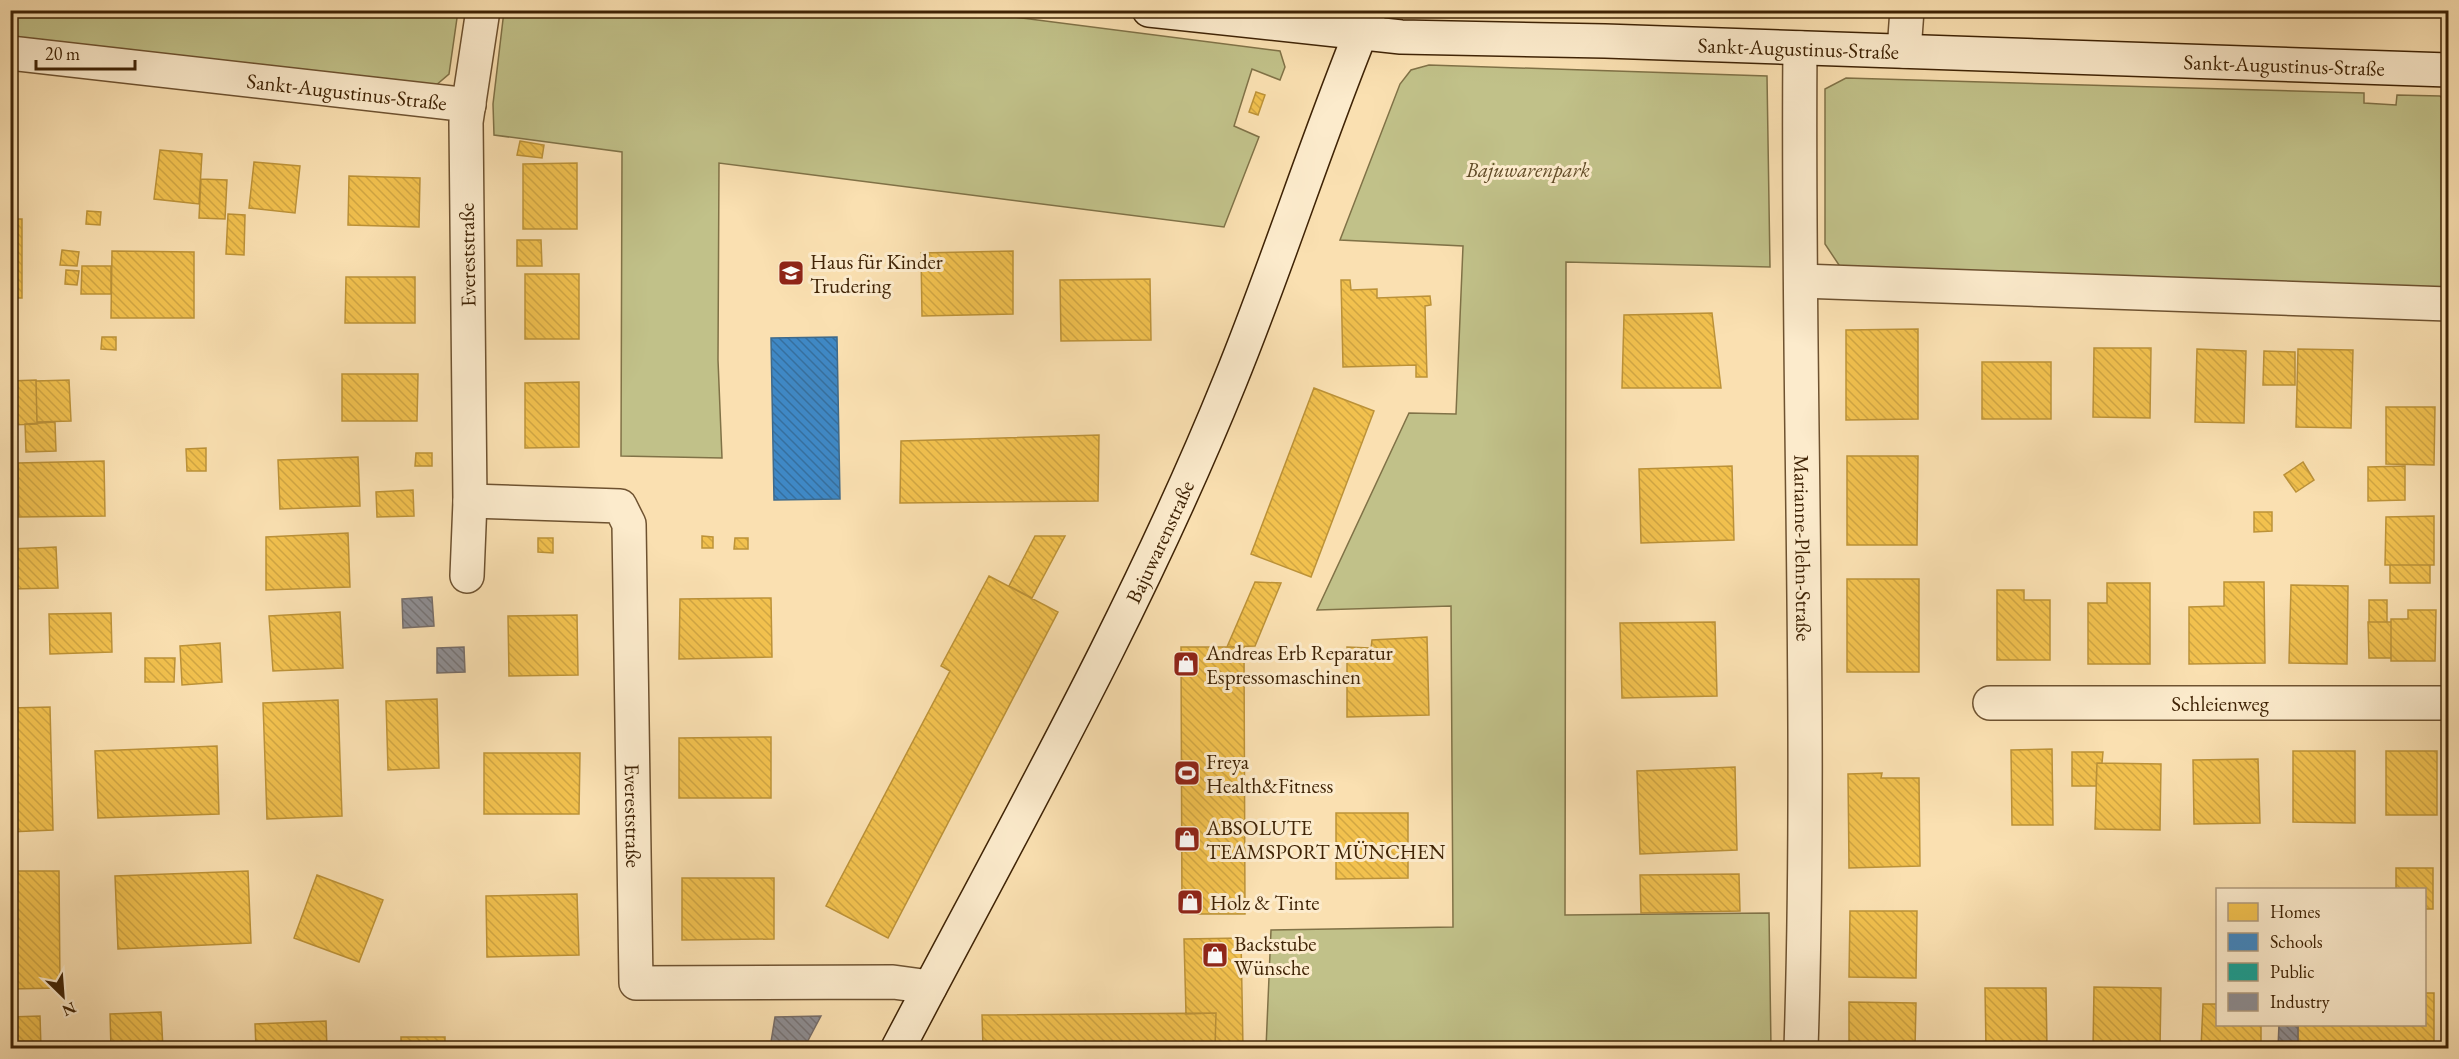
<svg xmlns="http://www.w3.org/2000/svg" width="2459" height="1059" font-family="'EB Garamond',serif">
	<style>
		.green { fill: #c1c189; stroke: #807247; stroke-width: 1.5 }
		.homes { fill: url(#homes-back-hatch); stroke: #bc9238; stroke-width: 1.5 }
		.schools { fill: url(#schools-back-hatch); stroke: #3f6a8b; stroke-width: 1.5 }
		.public { fill: url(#public-back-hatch); stroke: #237d6c; stroke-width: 1.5 }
		.industry { fill: url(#industry-back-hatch); stroke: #766d68; stroke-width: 1.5 }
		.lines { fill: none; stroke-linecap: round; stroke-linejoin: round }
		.street-casing { stroke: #6e5230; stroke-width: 36 }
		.secondary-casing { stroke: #3f2305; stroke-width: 36 }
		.street { stroke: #fcebcc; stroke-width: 33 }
		.secondary { stroke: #fcebcc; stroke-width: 33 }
		.labels { text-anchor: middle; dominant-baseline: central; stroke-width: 6; stroke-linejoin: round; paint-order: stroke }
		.street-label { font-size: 21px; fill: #3f2305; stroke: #fcebcc }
		.park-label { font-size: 21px; font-style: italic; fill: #604a26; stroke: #fcebcc }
		.poi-label { font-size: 21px; fill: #3f2305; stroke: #fcebcc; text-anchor: start }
	</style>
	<defs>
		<pattern id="homes-back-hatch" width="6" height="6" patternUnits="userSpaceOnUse" patternTransform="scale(1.5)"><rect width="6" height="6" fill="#f2c14e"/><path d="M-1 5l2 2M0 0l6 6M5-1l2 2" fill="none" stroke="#d1a643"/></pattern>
		<pattern id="schools-back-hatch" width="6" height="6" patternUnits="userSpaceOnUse" patternTransform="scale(1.5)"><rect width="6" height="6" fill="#3f88c5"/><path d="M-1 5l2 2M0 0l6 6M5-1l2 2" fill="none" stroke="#366f9e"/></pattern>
		<pattern id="public-back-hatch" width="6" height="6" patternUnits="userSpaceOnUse" patternTransform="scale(1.5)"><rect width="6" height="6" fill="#17a398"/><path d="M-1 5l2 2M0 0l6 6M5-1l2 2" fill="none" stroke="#16847a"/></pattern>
		<pattern id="industry-back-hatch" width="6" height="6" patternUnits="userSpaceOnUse" patternTransform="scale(1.5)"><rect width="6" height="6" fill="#8d8d92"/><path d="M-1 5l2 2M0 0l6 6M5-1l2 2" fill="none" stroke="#757375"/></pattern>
	</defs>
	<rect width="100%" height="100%" fill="#fae0b1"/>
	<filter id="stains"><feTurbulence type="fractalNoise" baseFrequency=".00333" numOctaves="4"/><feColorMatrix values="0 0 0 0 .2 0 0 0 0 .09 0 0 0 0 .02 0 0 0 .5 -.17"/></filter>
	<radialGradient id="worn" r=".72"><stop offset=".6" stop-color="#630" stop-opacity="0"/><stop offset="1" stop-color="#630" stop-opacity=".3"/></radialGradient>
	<path class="green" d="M11,11h447l-9,63 -14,12 -424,-48z
		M504,11l455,-1 321,41 5,16 -5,13 -28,-11 -18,57 25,11 -35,90 -505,-64 -1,197 4,98 -101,-2 1,-304 -128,-17 -1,-31z
		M1429,65l338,11 3,191 -204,-5 -1,653 204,-2 2,135h-505l5,-118 182,-3 -2,-321 -134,4 92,-197 47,1 7,-168 -123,-6 60,-156 11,-14z
		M1846,78l518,15v10l32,2 1,-10 43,1 8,9v179l-3,4 -604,-20 -16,-24v-155z"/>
	<path class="homes" d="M1256,92l9,3 -7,20 -9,-3z
		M520,141l24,4 -2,13 -25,-3z
		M160,150l42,4 -3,50 -45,-5z
		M254,162l46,4 -5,47 -46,-5z
		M577,163v66h-54v-65z
		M349,176l71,2 -1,49 -71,-2z
		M201,179l26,1 -2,39 -26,-1z
		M87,211l14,1 -1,13 -14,-1z
		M228,214l17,1 -1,40 -18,-1z
		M10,219h12v79h-12z
		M517,240h24l1,26h-25z
		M62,250l17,2 -2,14 -17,-1z
		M112,251l82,1v66h-83z
		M1013,251v63l-91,2 -1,-63z
		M82,266h29v28h-30z
		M66,270l13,1 -2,14 -12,-1z
		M525,274h54v65h-54z
		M346,277h69v46h-70z
		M1150,279l1,61 -90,1 -1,-61z
		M1341,280h9l1,10 26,-1v9l53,-2 1,9 -6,1 2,71h-11v-12l-73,2z
		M1712,313l9,75h-99l2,-73z
		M1918,329v90l-72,1v-90z
		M102,337h14v13l-15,-1z
		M2094,348h57l-1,70 -57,-1z
		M2197,349l49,2 -2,72 -49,-1z
		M2298,349l55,1 -2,78 -55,-1z
		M2264,351l31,1v33h-32z
		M1982,362h69v57h-69z
		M342,374h76l-1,47h-75z
		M36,380l1,44 -27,1v-44z
		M69,380l2,41 -34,1 -1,-41z
		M579,382v65l-54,1v-65z
		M1314,388l60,23 -63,166 -60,-23z
		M2386,407h49l-1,58 -48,-1z
		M55,422l1,29 -30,1 -1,-28z
		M1099,435l-1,66 -198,2 1,-62z
		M206,448v23h-19l-1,-22z
		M416,453h16v13h-17z
		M1847,456h71l-1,89h-70z
		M358,457l2,49 -80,3 -2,-49z
		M104,461l1,55 -86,1 -1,-54z
		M2303,462l11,18 -18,12 -12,-17z
		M1732,466l2,74 -93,3 -2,-74z
		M2405,466v34l-37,1v-34z
		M413,490l1,26 -37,1 -1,-25z
		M2254,512h18v19l-18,1z
		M2434,516v49h-49l1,-48z
		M348,533l2,54 -84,3v-53z
		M702,536l11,1v11h-11z
		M1035,536h30l-33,62 -23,-12z
		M538,538h15v15l-15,-1z
		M735,538h13v11h-14z
		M56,547l2,41 -48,1v-40z
		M2390,565h40v18h-40z
		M989,576l69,36 -170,326 -62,-32 124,-235 -9,-5z
		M1847,579h72v93h-72z
		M1255,582l26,1 -26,63 -28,1z
		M2224,582h40l1,81 -76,1v-57l35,-1z
		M2107,583h43v81h-62v-61h19z
		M2291,585l57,1 -1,78 -58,-1z
		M1997,590h27v10h26v60h-53z
		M771,598l1,59 -93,2 1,-60z
		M2369,600h18v22h-18z
		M2408,610h28l-1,51h-44v-42h17z
		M340,612l3,56 -70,3 -4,-55z
		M111,613l1,39 -62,2 -1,-40z
		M577,615l1,60 -69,1 -1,-60z
		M1715,622l2,74 -95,2 -2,-75z
		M2368,622h23v36h-22z
		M1427,637l2,78 -82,2v-70l24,1 1,-8z
		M220,643l2,39 -40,3 -2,-39z
		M1181,647h63l1,267h-63z
		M145,658h30l-1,24h-29z
		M437,699l2,69 -51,2 -2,-69z
		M338,700l4,116 -75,3 -4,-116z
		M50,707l3,123 -43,2v-124z
		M771,737v61h-92v-60z
		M217,746l2,68 -121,4 -3,-67z
		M2052,749l1,76h-41l-1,-75z
		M2293,751h62v72l-62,-1z
		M2386,751h51v64h-51z
		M2072,752h31l-1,11h-5l-1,23h-24z
		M484,753h96l-1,61h-95z
		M2258,759l2,64 -66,1 -1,-64z
		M2097,763l64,1 -1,66 -65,-1z
		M1735,767l2,83 -97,4 -3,-83z
		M1882,773l-1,5h38l1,88 -71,2 -1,-94z
		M1336,813h72v65l-72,1z
		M2396,868h37v41h-9v-19h-28z
		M10,871h49l1,117 -50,1z
		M248,871l3,72 -133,6 -3,-73z
		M1739,874l1,37 -99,2 -1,-38z
		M317,875l66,25 -24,62 -65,-24z
		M682,878h92v61l-92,1z
		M577,894l2,61 -92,2 -1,-61z
		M1850,911h67l-1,67 -67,-1z
		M1241,938l2,110h-28l1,-35 -30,1 -2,-75z
		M2094,987l67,1 -1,60h-67z
		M1985,988h61l1,60h-61z
		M2424,993h10v55h-136v-24h126z
		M1849,1002l67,1 -1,45h-66z
		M2203,1004h15v20h43v24h-60z
		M161,1012l2,36h-52l-1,-34z
		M1216,1013l-1,35h-232l-1,-33z
		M40,1016l1,32h-31v-31z
		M326,1021l1,27h-71l-1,-24z
		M401,1037h44v11h-44z
		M788,1041v7h-135l-1,-6z
		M491,1043h116v5h-116z"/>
	<path class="schools" d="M837,337l3,162 -66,1 -3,-162z"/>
	<path class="public" d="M2366,10h33v3l-33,2z"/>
	<path class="industry" d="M432,597l2,29 -31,2 -1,-29z
		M464,647l1,25 -28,1v-25z
		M821,1016l-17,32h-16v-7l-17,1 4,-25z
		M2279,1024h19v24h-20z"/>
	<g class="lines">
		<defs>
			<g id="street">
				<path id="s1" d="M1800,48c-3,333 12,667 1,1000"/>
				<path d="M1904,51l3,-41"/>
				<path id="s2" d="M10,53l459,52"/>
				<path d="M1801,281l647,23"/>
				<path id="s3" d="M470,501l150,5 9,18 7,459 257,-1 37,5"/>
				<path d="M467,576l3,-75 -4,-379 17,-112"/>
				<path id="s4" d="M1990,703h458"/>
			</g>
			<g id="secondary">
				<path id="s5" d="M1149,10l252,27 204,4 843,29"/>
				<path id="s6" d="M898,1048c115,-219 239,-437 332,-667 50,-122 89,-249 140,-371"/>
			</g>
		</defs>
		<use href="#street" class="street-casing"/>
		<use href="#secondary" class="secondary-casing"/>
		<use href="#street" class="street"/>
		<use href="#secondary" class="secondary"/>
	</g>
	<defs>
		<symbol id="school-square" viewBox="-11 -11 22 22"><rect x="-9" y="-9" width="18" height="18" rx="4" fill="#8f2418" stroke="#fcebcc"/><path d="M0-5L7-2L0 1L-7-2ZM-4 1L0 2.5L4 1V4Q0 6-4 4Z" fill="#fff"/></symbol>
		<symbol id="shop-square" viewBox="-11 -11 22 22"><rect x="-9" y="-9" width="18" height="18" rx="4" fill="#8f2418" stroke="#fcebcc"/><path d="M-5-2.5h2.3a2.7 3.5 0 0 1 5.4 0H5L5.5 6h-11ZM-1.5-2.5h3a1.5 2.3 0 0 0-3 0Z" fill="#fff"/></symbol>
		<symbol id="stadium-square" viewBox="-11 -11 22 22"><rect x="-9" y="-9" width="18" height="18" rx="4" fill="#8f2418" stroke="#fcebcc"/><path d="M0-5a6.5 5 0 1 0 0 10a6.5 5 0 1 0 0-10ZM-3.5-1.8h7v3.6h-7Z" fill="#fff"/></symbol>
	</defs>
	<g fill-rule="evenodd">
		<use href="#school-square" x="776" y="258" width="30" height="30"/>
		<use href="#shop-square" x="1171" y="649" width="30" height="30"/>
		<use href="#stadium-square" x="1172" y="758" width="30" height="30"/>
		<use href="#shop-square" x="1172" y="824" width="30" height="30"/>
		<use href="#shop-square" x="1175" y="887" width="30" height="30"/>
		<use href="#shop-square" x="1200" y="940" width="30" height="30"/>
	</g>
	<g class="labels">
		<g class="street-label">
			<text stroke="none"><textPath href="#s5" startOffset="651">Sankt-Augustinus-Straße</textPath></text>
			<text stroke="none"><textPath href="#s5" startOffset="1137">Sankt-Augustinus-Straße</textPath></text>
			<text stroke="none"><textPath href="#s2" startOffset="339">Sankt-Augustinus-Straße</textPath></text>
			<text transform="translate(467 255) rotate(-91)">Evereststraße</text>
			<text stroke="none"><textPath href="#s6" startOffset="570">Bajuwarenstraße</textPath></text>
			<text stroke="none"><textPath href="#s1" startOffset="500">Marianne-Plehn-Straße</textPath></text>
			<text stroke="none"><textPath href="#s4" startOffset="230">Schleienweg</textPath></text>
			<text stroke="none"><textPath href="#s3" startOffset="462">Evereststraße</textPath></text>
		</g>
		<g class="park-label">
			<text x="1528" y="169">Bajuwarenpark</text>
		</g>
		<g class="poi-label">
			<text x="810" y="261">Haus für Kinder<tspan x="810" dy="24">Trudering</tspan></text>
			<text x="1206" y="652">Andreas Erb Reparatur<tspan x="1206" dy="24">Espressomaschinen</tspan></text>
			<text x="1206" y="761">Freya<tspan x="1206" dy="24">Health&amp;Fitness</tspan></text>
			<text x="1206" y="827">ABSOLUTE<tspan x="1206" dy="24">TEAMSPORT MÜNCHEN</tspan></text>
			<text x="1210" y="902">Holz &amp; Tinte</text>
			<text x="1234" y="943">Backstube<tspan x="1234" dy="24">Wünsche</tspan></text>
		</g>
	</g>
	<rect width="2459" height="1059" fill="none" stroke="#fae0b1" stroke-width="36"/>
	<rect x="12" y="12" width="2435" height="1035" fill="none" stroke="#3f2305" stroke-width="3"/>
	<rect x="18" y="18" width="2423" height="1023" fill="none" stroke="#3f2305" stroke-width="1.5"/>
	<rect x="2216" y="888" width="210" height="138" fill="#fcebcc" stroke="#b09b7c" stroke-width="1.5"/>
	<rect x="2228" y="903" width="30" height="18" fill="#f2c14e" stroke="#b09b7c" stroke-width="1.5"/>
	<text x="2270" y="918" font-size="18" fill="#3f2305">Homes</text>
	<rect x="2228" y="933" width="30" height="18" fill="#3f88c5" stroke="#b09b7c" stroke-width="1.5"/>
	<text x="2270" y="948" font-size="18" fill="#3f2305">Schools</text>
	<rect x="2228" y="963" width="30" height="18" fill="#17a398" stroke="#b09b7c" stroke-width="1.5"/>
	<text x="2270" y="978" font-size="18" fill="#3f2305">Public</text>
	<rect x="2228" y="993" width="30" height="18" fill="#8d8d92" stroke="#b09b7c" stroke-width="1.5"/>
	<text x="2270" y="1008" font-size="18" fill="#3f2305">Industry</text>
	<g transform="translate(63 996) rotate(155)" stroke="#fcebcc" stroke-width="4.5" paint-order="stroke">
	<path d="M0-4.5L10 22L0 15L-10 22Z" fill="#3f2305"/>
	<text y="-9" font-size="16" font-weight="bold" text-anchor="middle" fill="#3f2305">N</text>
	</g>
	<path d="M36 60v9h99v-9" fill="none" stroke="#3f2305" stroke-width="3"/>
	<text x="45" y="60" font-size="18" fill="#3f2305" stroke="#fcebcc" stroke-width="4.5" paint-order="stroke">20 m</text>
	<rect width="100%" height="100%" filter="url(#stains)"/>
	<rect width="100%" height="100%" fill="url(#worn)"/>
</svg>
